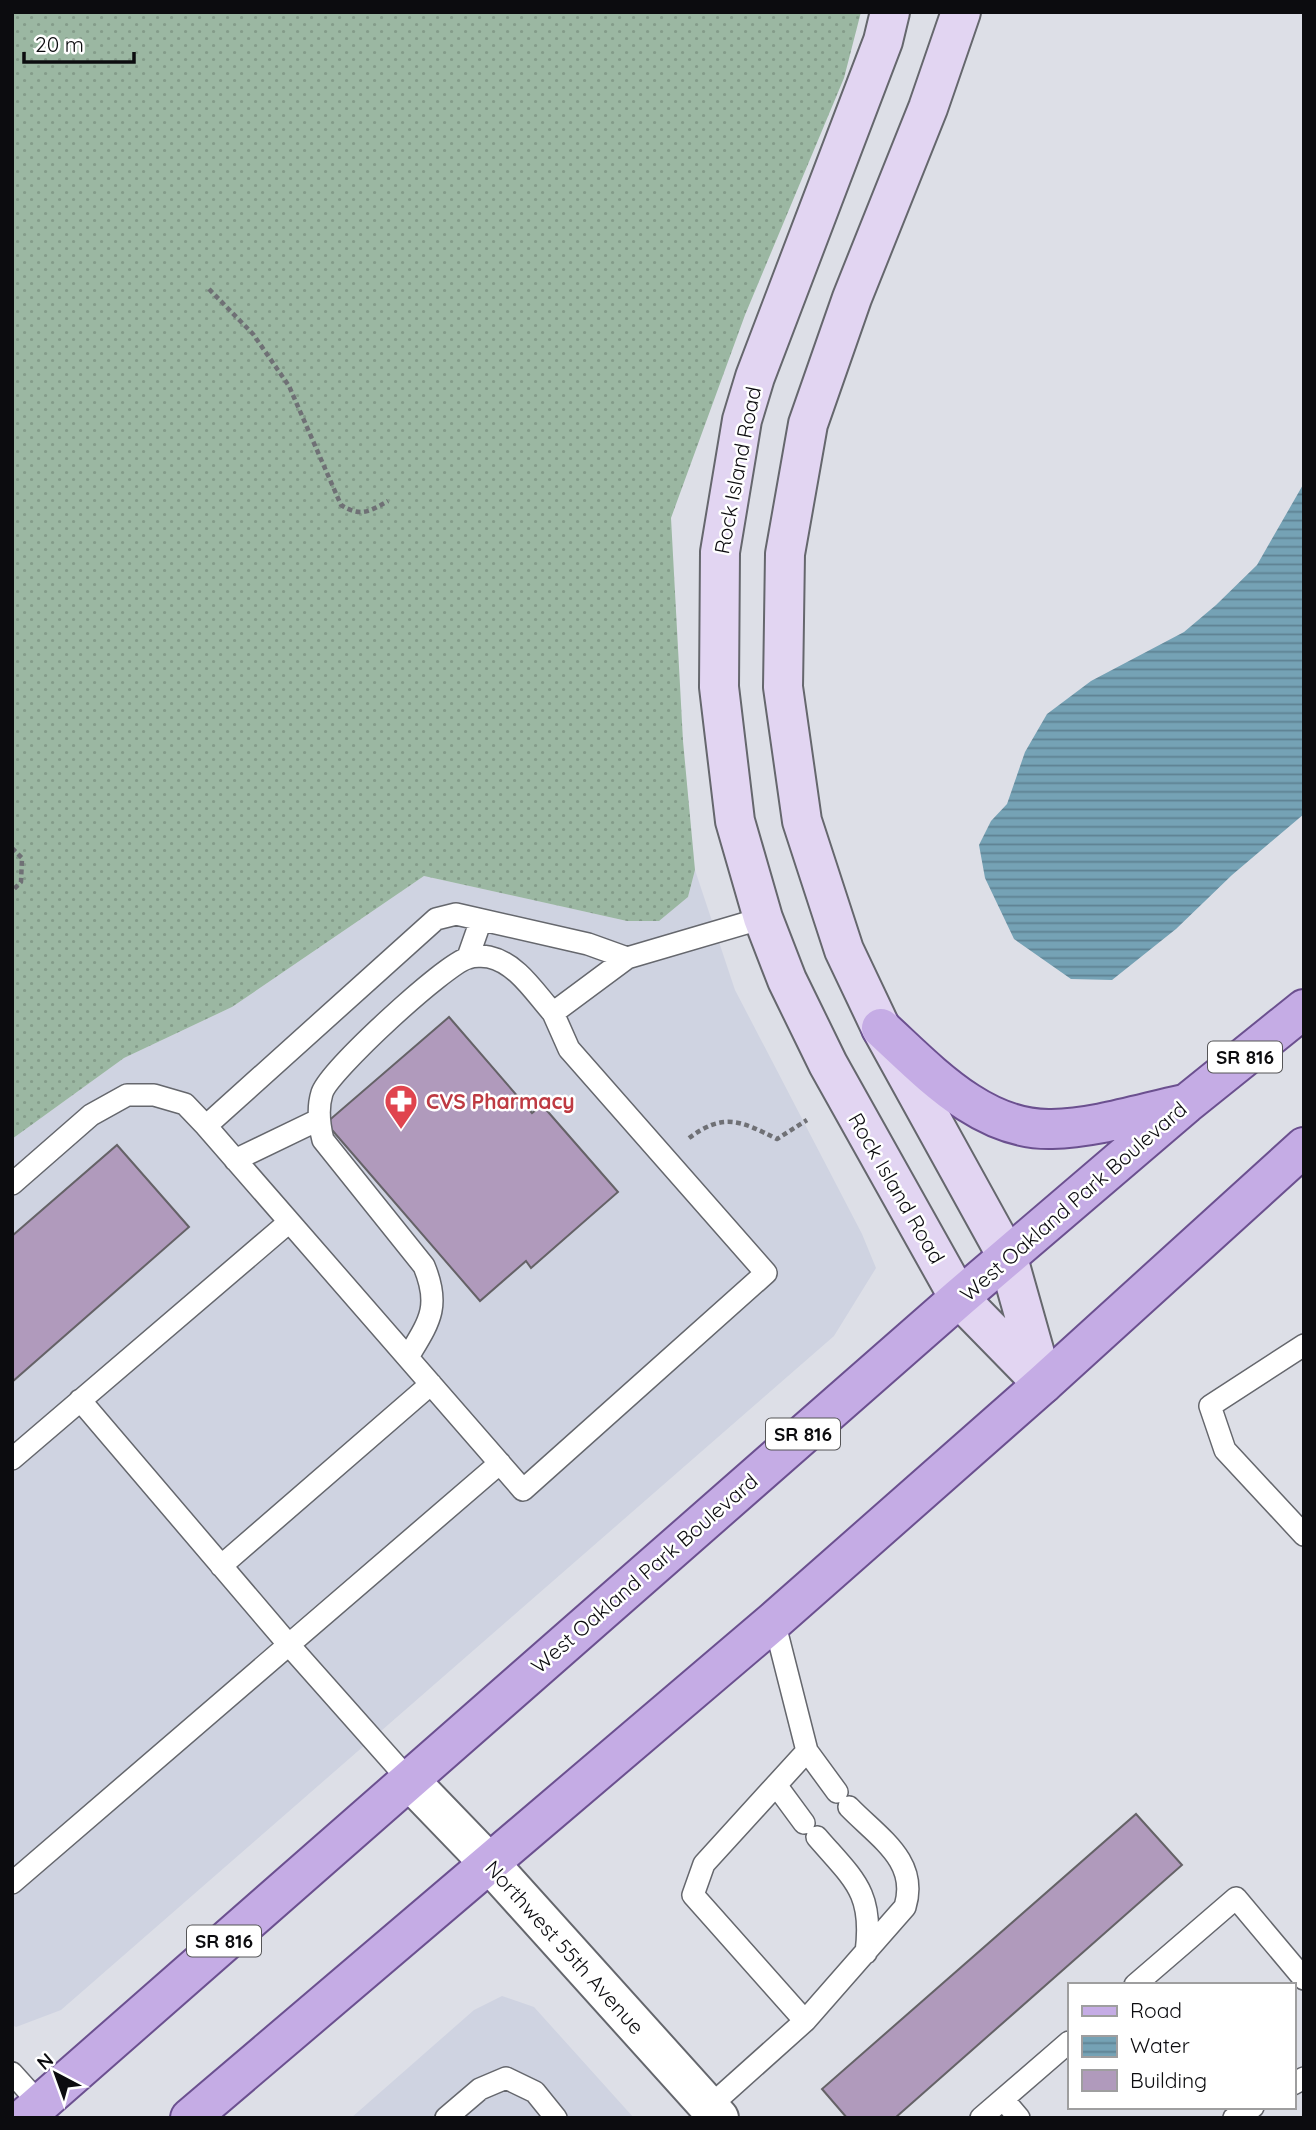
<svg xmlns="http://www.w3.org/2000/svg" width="1316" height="2130" font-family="Quicksand,sans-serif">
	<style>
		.built { fill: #cfd3e1 }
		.grass { fill: url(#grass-dots) }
		.water { fill: url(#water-rules) }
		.building { fill: #b09abc; stroke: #656267; stroke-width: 2 }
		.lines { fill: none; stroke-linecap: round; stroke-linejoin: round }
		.lane-casing { stroke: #65676d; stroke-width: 24 }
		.street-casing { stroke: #65676d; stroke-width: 42 }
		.secondary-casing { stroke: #65676d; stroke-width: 42 }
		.primary-casing { stroke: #6b508f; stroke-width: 42 }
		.path { stroke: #6f7075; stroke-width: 4.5; stroke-dasharray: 5 3.5; stroke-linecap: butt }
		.lane { stroke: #fff; stroke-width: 21 }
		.street { stroke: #fff; stroke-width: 38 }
		.secondary { stroke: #e2d5f2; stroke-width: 38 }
		.primary { stroke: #c5ace5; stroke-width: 38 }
		.labels { text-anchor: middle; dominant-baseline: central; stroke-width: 5; stroke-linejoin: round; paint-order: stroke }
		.shield { fill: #fff; stroke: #555557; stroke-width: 2 }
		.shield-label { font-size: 19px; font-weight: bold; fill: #0c0c0f }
		.street-label { font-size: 21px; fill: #0c0c0f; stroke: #fff }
		.health-label { font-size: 21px; font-weight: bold; fill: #be3a42; stroke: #fff; text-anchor: start }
	</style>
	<defs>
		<pattern id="grass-dots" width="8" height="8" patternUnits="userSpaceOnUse" patternTransform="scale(1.75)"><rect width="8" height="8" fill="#9bb7a2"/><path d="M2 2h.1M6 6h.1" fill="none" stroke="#849c8a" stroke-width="1.8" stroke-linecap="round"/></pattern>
		<pattern id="water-rules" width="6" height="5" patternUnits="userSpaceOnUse" patternTransform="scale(1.75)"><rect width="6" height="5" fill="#75a2b5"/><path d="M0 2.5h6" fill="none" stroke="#5e8292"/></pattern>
	</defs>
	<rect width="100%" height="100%" fill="#dddfe7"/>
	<path class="built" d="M695,870l40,120 127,244 14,34 -42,68 -773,674 -45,17 -4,-2v-886l112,-81 108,-51 192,-131 203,45h31l30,-24z
		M502,1996l32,11 100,111h-283l123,-108z"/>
	<path class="grass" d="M12,12h849l-17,66 -99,237 -74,203 12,223 12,129 -7,27 -29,24h-32l-203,-45 -192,131 -108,51 -112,81z"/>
	<path class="water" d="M1304,483v331l-72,61 -56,54 -64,51 -41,-1 -57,-40 -29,-61 -6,-33 12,-24 16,-17 18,-52 22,-38 44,-33 93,-49 32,-27 41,-40z"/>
	<path class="building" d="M449,1017l83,96 10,-8 76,87 -87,76 -5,-7 -46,40 -154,-178z
		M117,1145l72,82 -177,155v-146z
		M1136,1814l46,51 -287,253h-48l-25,-29z"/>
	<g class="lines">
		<defs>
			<path id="lane" d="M468,957l13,-37
				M627,958l-74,55 16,36 197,224 -243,217 -317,-364 230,-207 20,-5 132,30 39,14 136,-40
				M235,1160l83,-40
				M12,1184l79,-69 36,-20h27l31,9 21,22
				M1304,1345l-94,61 15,44 79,85
				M408,1357c21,-35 33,-50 16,-91l-101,-126c-4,-16 -6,-31 -1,-47 7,-22 123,-129 146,-135 5,-2 16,-2 21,-1 28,6 46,36 64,56
				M80,1400l209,245 119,134
				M12,1459l276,-236
				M221,1566l210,-182
				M774,1621l33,130 30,41
				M776,1785l28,38
				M817,1837c37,43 57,55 49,116
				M12,1883l488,-420
				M1135,1985l101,-87 68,81
				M805,2021l100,-114c14,-46 -26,-69 -56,-100
				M12,2073l28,31
				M1293,2084l11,-6
				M1003,2099l16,19
				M709,2107l96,-86 -112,-126 11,-31 103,-113
				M446,2118l34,-29 26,-11 29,14 21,26
				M981,2118l88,-76
				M1234,2118l19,-11"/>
			<path id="street" d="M408,1779l82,85 229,254"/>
			<path id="secondary" d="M890,12l-7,29 -128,336 -13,43 -22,132 -1,135 16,134 28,97 24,62 41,84 131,234 84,86
				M961,12l-33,96 -76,190 -44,126 -23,130 -2,133 19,134 42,129 37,78 127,230 35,124"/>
			<path id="primary" d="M881,1028c47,43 101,103 171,101 44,-1 90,-16 132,-25
				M24,2118l935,-820 227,-194 118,-95
				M190,2118l584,-497 269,-237 261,-237"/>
		</defs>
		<use href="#lane" class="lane-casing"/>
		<use href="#street" class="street-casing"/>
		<use href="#secondary" class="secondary-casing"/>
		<use href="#primary" class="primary-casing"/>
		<path class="path" d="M209,289l44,45 36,52 52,119c19,12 28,7 47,-4
			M12,848l10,10 -1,24 -9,9
			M689,1138c35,-26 52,-17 88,1l30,-19"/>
		<use href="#lane" class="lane"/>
		<use href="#street" class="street"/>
		<use href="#secondary" class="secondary"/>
		<use href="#primary" class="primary"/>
	</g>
	<defs>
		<symbol id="pharmacy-pin" viewBox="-11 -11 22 30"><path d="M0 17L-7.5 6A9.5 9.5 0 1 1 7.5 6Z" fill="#e0444e" stroke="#fff"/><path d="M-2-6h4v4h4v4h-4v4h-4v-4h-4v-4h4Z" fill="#fff"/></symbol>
	</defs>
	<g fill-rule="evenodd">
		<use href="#pharmacy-pin" x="382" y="1082" width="38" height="52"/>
	</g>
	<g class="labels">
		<g class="shield">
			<rect x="1208" y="1041.5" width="74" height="31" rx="5"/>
			<rect x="766" y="1418.5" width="74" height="31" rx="5"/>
			<rect x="187" y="1925.5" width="74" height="31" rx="5"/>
		</g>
		<g class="shield-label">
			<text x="1245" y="1057">SR 816</text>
			<text x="803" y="1434">SR 816</text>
			<text x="224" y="1941">SR 816</text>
		</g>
		<g class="street-label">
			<text transform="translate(737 470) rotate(-79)">Rock Island Road</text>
			<text transform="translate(897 1188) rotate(60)">Rock Island Road</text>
			<text transform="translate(1073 1201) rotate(-41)">West Oakland Park Boulevard</text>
			<text transform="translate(644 1573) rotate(-41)">West Oakland Park Boulevard</text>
			<text transform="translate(565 1947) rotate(48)">Northwest 55th Avenue</text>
		</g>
		<g class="health-label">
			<text x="426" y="1101">CVS Pharmacy</text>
		</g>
	</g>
	<rect width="1316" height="2130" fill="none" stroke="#0c0c0f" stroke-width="28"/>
	<rect x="1068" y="1983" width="228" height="126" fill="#ffffff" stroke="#9e9e9f" stroke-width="2"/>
	<rect x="1082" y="2006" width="35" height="10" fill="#c5ace5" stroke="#9e9e9f" stroke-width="2"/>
	<text x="1130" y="2018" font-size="21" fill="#0c0c0f">Road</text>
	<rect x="1082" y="2036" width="35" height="21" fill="url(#water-rules)" stroke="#9e9e9f" stroke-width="2"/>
	<text x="1130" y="2053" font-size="21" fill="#0c0c0f">Water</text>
	<rect x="1082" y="2070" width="35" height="21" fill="#b09abc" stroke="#9e9e9f" stroke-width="2"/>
	<text x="1130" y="2088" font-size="21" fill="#0c0c0f">Building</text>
	<g transform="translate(56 2074) rotate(319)" stroke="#ffffff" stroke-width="5" paint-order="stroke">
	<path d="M0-5L12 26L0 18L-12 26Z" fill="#0c0c0f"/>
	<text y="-10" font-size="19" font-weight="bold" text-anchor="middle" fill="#0c0c0f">N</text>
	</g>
	<path d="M24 52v10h110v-10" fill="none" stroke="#0c0c0f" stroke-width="3.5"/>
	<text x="35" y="52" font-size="21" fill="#0c0c0f" stroke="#ffffff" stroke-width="5" paint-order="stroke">20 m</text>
</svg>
